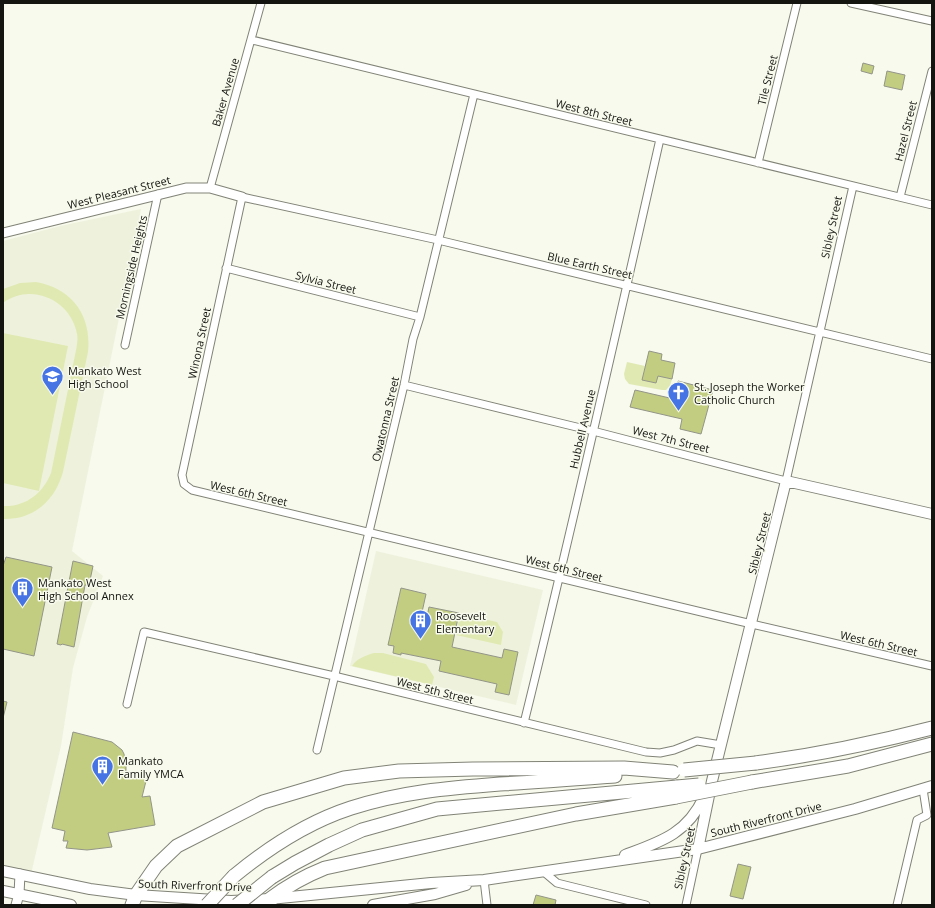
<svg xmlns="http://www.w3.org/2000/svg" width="935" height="908" font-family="'Open Sans',sans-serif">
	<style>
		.built { fill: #eef2dc }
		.green { fill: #e1e9b3 }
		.building { fill: #c3cd81; stroke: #939588 }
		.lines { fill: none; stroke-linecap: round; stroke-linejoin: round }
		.minor-casing { stroke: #818377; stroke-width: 9 }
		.tertiary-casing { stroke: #818377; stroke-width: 11 }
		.secondary-casing { stroke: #818377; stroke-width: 12 }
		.motorway-casing { stroke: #818377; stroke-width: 15 }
		.minor { stroke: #fff; stroke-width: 7 }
		.tertiary { stroke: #fff; stroke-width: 9 }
		.secondary { stroke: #fff; stroke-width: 10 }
		.motorway { stroke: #fff; stroke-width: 13 }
		.motorway-bridge-casing { stroke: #818377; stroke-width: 15; stroke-linecap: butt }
		.motorway-bridge { stroke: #fff; stroke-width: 13 }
		.labels { text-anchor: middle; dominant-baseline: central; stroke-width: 3; stroke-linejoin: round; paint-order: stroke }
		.street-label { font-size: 11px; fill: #141510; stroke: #f7faec }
		.poi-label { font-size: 11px; fill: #141510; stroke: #f7faec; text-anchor: start }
	</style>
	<rect width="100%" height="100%" fill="#f7faec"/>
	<path class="built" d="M141,209l-69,342 31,25 -16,41 -14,51 -12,78 -30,128 -28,-6v-627l57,-15z
		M376,551l167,39 -27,115 -166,-39z"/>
	<path class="green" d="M36,282c36,6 56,34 52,70l-25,120c-8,29 -30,48 -60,47v-13c23,1 40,-13 48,-33l25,-123c1,-5 2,-11 1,-16 -6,-34 -46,-52 -74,-31v-14l17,-6z
		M3,333l65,13 -29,145 -36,-8z
		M627,362l18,4 -3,14 14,3 2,-7 14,3 -2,7 -4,4h-4l-33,-6 -4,-5 -1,-5z
		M460,614l37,8 6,10 -2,13 -45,-10z
		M374,653h9l43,11 8,13 -2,8 -80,-19c4,-7 14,-11 22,-13z"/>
	<path class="building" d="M863,63l11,3 -2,8 -11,-3z
		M887,71l18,4 -3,15 -18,-4z
		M649,351l13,3 -1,6 14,3 -3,16 -14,-3 -2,7 -14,-3z
		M678,381l35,9 -12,44 -21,-5 2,-10 -52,-12 5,-17 39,9z
		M6,557l46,10 -18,89 -31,-7v-83z
		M73,561l20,5 -4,19h-4l-11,62 -12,-3 -1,1 -4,-1z
		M401,588l25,6 -9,41 6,1 6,-29 30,6 -7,34 50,11 2,-9 14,3 -9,43 -14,-3 2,-8 -58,-13 2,-10 -40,-8v2l-8,-2 1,-7 -6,-1z
		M3,701l4,1 -4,16z
		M73,732l39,10 10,8 2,4 2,12v5l21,6 -5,20 8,-1 5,29 -47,8 4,14 -25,3 -21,-2 2,-7h-5l2,-10 -13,-3z
		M738,864l13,3 -8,32 -13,-3z
		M536,895l20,5 -1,5h-22z"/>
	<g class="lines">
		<defs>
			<path id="minor" d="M851,3l81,18
				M252,40l680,165
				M758,163l39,-160
				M210,188l51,-185
				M900,197l32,-126
				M226,268l194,49
				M125,345l33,-151
				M932,359l-494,-119 -196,-43 -60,278 2,9 8,6 547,131 193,45
				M404,385l189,46 193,50 67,-295
				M127,704l17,-72 190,44 312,76 14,1 14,-3 23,-9 24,4
				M524,723c48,-194 92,-389 136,-584
				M317,750l87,-365 9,-46 7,-22 54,-223
				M544,872l13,11 89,22
				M484,880l3,25
				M686,905l12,-56
				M897,905l20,-85 10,-5 -4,-26"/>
			<path id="tertiary" d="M3,233l183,-45h24l32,9
				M16,905l3,-11 1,-20"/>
			<path id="secondary" d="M698,849l14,-68 74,-300 146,33
				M625,855c35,-13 62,-21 79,-58
				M3,871l87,18 46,6 95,6 39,-2 161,-16 53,-3 214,-31 157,-40 77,-23
				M3,891l68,14
				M373,905l62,-11 31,-9"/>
			<path id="motorway" d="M756,763c60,-8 118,-20 176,-35
				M752,782l96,-16 84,-22
				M234,876c34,-28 74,-54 117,-68 50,-16 97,-20 149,-24 38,-2 76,-5 115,-8
				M272,877l23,-14 34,-18 33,-15 75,-21 240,-22
				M132,905l4,-10 20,-29 21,-20 86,-44 81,-24 55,-7 74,-2 151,-1 49,4
				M270,905v-6c17,-13 35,-23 55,-31l251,-54 100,-17"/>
		</defs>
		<use href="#minor" class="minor-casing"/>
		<use href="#tertiary" class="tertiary-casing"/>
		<use href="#secondary" class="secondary-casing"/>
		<use href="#motorway" class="motorway-casing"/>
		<use href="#minor" class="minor"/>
		<use href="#tertiary" class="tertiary"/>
		<use href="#secondary" class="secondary"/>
		<use href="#motorway" class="motorway"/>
		<defs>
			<path id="motorway-bridge" d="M684,770l72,-7
				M677,787l22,-2
				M676,797l76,-15
				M207,905l27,-29
				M237,905l35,-28"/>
		</defs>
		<use href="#motorway-bridge" class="motorway-bridge-casing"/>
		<use href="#motorway-bridge" class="motorway-bridge"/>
	</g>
	<defs>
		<symbol id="school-pin" viewBox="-11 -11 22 30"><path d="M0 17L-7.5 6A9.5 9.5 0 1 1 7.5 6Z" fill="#4674e5" stroke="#f7faec"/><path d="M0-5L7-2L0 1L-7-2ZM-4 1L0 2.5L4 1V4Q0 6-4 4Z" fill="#fff"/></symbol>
		<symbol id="church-pin" viewBox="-11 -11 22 30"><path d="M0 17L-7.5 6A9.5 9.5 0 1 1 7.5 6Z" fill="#4674e5" stroke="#f7faec"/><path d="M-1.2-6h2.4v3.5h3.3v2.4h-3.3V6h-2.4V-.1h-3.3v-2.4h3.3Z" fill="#fff"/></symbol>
		<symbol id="building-pin" viewBox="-11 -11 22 30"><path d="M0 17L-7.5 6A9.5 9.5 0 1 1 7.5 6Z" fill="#4674e5" stroke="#f7faec"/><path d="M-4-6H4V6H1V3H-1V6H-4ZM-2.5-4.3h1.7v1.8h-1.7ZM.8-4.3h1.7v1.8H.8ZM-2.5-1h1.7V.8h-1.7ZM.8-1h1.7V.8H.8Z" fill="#fff"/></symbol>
	</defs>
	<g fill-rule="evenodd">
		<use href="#school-pin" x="40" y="364" width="25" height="34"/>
		<use href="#church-pin" x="666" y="380" width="25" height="34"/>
		<use href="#building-pin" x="10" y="576" width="25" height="34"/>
		<use href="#building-pin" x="408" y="608" width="25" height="34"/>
		<use href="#building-pin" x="90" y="754" width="25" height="34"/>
	</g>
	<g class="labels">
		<g class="street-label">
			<text transform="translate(767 80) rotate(-76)">Tile Street</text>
			<text transform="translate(225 92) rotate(-74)">Baker Avenue</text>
			<text transform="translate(594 112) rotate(14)">West 8th Street</text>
			<text transform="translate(905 131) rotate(-76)">Hazel Street</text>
			<text transform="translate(119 192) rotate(-14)">West Pleasant Street</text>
			<text transform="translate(831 227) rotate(-78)">Sibley Street</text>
			<text transform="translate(590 265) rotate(13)">Blue Earth Street</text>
			<text transform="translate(131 267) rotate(-77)">Morningside Heights</text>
			<text transform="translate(326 282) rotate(14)">Sylvia Street</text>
			<text transform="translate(199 343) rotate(-78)">Winona Street</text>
			<text transform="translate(385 419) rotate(-77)">Owatonna Street</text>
			<text transform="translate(582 429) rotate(-77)">Hubbell Avenue</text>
			<text transform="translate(671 439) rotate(14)">West 7th Street</text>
			<text transform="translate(249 493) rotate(13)">West 6th Street</text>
			<text transform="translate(759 543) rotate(-76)">Sibley Street</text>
			<text transform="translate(564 568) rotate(14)">West 6th Street</text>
			<text transform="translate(879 643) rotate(13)">West 6th Street</text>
			<text transform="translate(435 690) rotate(14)">West 5th Street</text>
			<text transform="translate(766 819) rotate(-14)">South Riverfront Drive</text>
			<text transform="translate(684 858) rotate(-78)">Sibley Street</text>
			<text transform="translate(195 885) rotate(2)">South Riverfront Drive</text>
		</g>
		<g class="poi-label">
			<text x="68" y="370">Mankato West<tspan x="68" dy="13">High School</tspan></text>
			<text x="694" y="386">St. Joseph the Worker<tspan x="694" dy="13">Catholic Church</tspan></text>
			<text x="38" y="582">Mankato West<tspan x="38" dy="13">High School Annex</tspan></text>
			<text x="436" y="615">Roosevelt<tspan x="436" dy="13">Elementary</tspan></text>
			<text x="118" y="760">Mankato<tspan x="118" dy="13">Family YMCA</tspan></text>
		</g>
	</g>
	<rect width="935" height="908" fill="none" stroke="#141510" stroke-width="8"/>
</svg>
